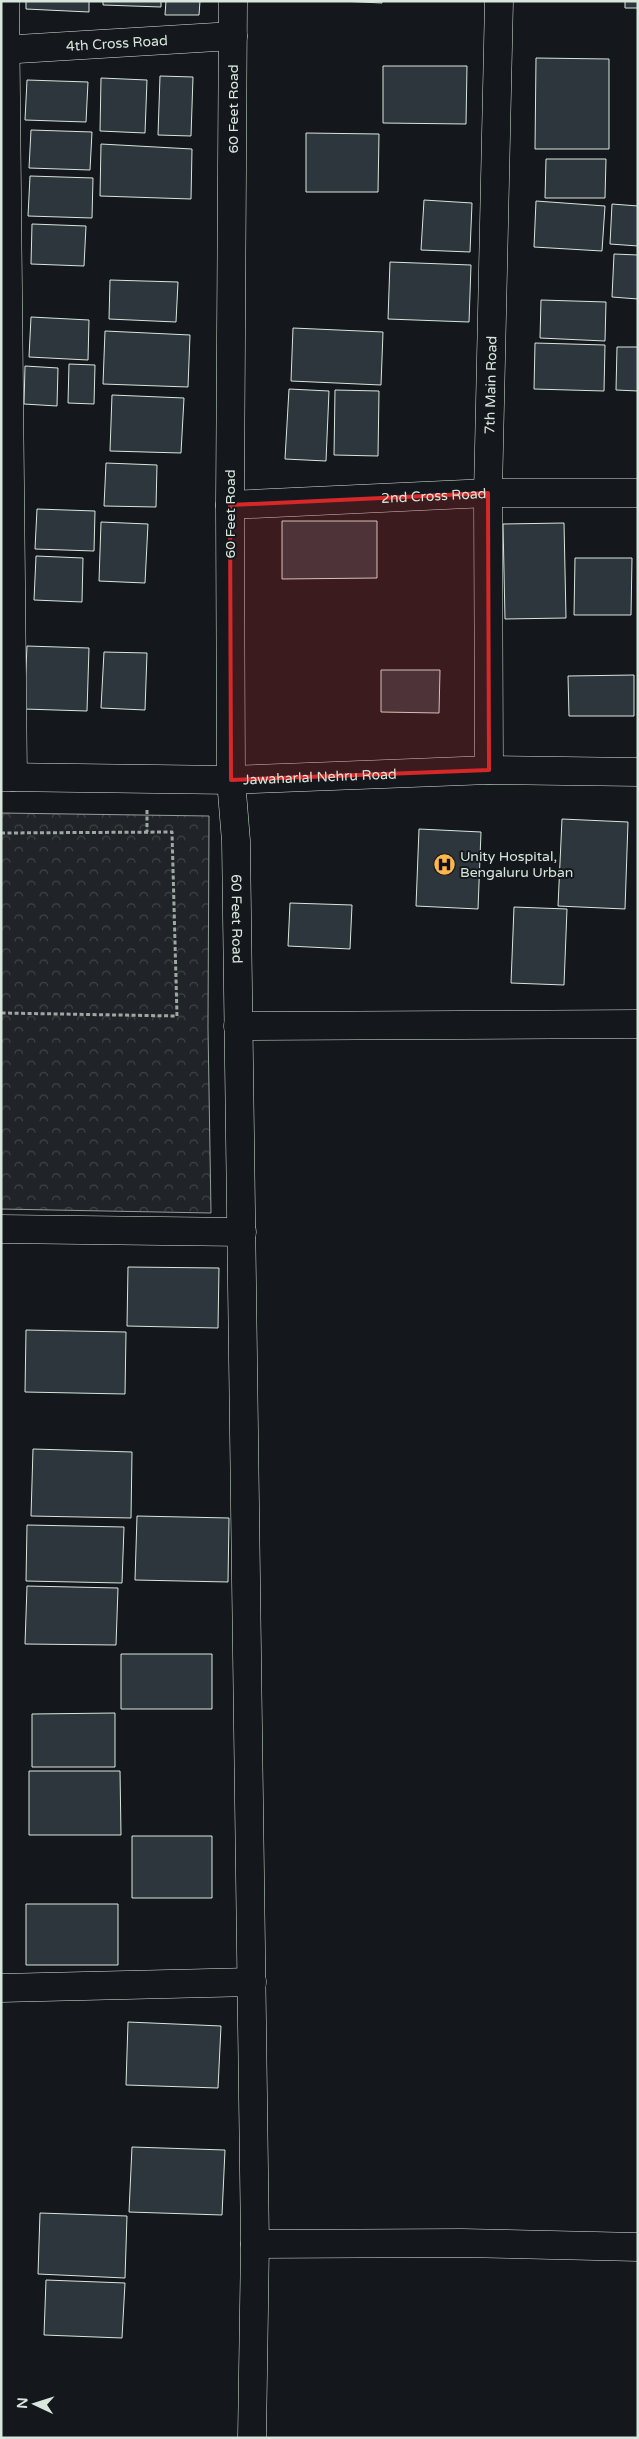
<svg xmlns="http://www.w3.org/2000/svg" width="639" height="2439" font-family="'Varela Round',sans-serif">
	<style>
		.park { fill: url(#park-crowns); stroke: #939e99 }
		.building { fill: #2c363c; stroke: #d8e6dc }
		.lines { fill: none; stroke-linecap: round; stroke-linejoin: round }
		.street-casing { stroke: #d8e6dc; stroke-width: 29 }
		.secondary-casing { stroke: #d8e6dc; stroke-width: 29 }
		.path { stroke: #9da8a2; stroke-width: 3; stroke-dasharray: 4 2.5; stroke-linecap: butt }
		.street { stroke: #14181c; stroke-width: 28 }
		.secondary { stroke: #14181c; stroke-width: 28 }
		.marked { fill: #d62828; fill-opacity: 0.2; stroke: #d62828; stroke-width: 4; stroke-linejoin: round }
		.labels { text-anchor: middle; dominant-baseline: central; stroke-width: 4; stroke-linejoin: round; paint-order: stroke }
		.street-label { font-size: 14px; fill: #d8e6dc; stroke: #14181c }
		.poi-label { font-size: 14px; fill: #d8e6dc; stroke: #14181c; text-anchor: start }
	</style>
	<defs>
		<pattern id="park-crowns" width="20" height="18" patternUnits="userSpaceOnUse" patternTransform="scale(1.25)"><rect width="20" height="18" fill="#202428"/><path d="M2 6a3 3 0 1 1 6 0M12 15a3 3 0 1 1 6 0" fill="none" stroke="#404447"/></pattern>
	</defs>
	<rect width="100%" height="100%" fill="#14181c"/>
	<path class="park" d="M1,813l208,3 -1,212 3,185 -210,-4z"/>
	<path class="building" d="M26,1h63v11l-63,-3z
		M103,1h58v6l-58,-2z
		M166,1h34l-1,14h-34z
		M341,1h41v2z
		M625,1h13v7h-13z
		M536,58l73,1v90h-74z
		M383,66h84l-1,58 -83,-1z
		M160,76l33,1 -2,59 -33,-1z
		M101,78l46,2 -2,53 -45,-2z
		M27,80l61,2 -2,40 -61,-2z
		M31,130l61,2 -2,38 -61,-2z
		M306,133l73,1 -1,58h-72z
		M101,144l91,5 -1,50 -91,-3z
		M546,159h60l-1,39h-60z
		M30,176l63,2 -1,40 -64,-2z
		M424,200l48,3 -2,49 -49,-2z
		M536,201l69,5 -3,45 -68,-4z
		M612,204l26,2v40l-28,-2z
		M32,224l54,2 -2,40 -53,-2z
		M614,254l24,1v44l-26,-2z
		M390,262l81,3 -2,57 -81,-3z
		M110,280l68,2 -2,40 -67,-3z
		M541,300l65,2 -1,39 -65,-3z
		M31,317l58,3 -1,40 -59,-3z
		M293,328l90,4 -2,53 -90,-4z
		M105,331l85,4 -2,52 -85,-3z
		M535,343l70,2 -1,46 -70,-2z
		M617,347h21v44l-22,-1z
		M69,364l26,1 -1,39 -26,-1z
		M25,366l33,2 -1,38 -33,-2z
		M289,389l40,2 -3,70 -41,-2z
		M335,390l44,1 -1,65 -44,-1z
		M112,395l72,3 -3,55 -71,-2z
		M106,463l51,2 -1,42 -52,-1z
		M37,509l58,2 -1,40 -59,-2z
		M282,521h95v57l-95,1z
		M101,522l47,2 -3,59 -46,-2z
		M564,523l2,95 -61,1 -2,-95z
		M36,556l47,2 -1,44 -48,-2z
		M575,558h57l-1,57h-57z
		M27,646l62,2 -2,63 -63,-2z
		M104,652l43,1 -2,57 -44,-2z
		M381,670h59l-1,43 -58,-1z
		M634,675v41h-65l-1,-40z
		M562,819l66,3 -3,87 -67,-3z
		M419,829l62,3 -3,77 -62,-3z
		M290,903l62,2 -2,44 -62,-3z
		M514,907l53,2 -3,76 -53,-2z
		M128,1267l91,1 -1,60 -91,-2z
		M26,1330l100,2 -1,62 -100,-2z
		M33,1449l99,3 -1,66 -100,-2z
		M137,1516l92,2 -1,64 -93,-2z
		M27,1525l97,2 -2,56 -96,-2z
		M27,1586l91,2 -2,57 -91,-1z
		M121,1654h91v55h-91z
		M115,1713v54h-83v-53z
		M29,1771h91l1,64h-92z
		M132,1836h80v62h-80z
		M26,1904h92v61h-92z
		M128,2022l93,4 -3,62 -92,-3z
		M132,2147l93,3 -3,65 -93,-3z
		M40,2213l87,3 -2,62 -87,-4z
		M46,2280l79,3 -3,55 -78,-3z"/>
	<g class="lines">
		<defs>
			<g id="street">
				<path d="M5,1l8,776"/>
				<path id="s1" d="M233,1l-3,504 1,275 5,61 19,1403 -3,194"/>
				<path id="s2" d="M1,50l232,-14"/>
				<path id="s3" d="M230,505l258,-12h150"/>
				<path id="s4" d="M489,770l-1,-277 11,-492"/>
				<path d="M238,1026l400,-2"/>
				<path d="M1,1229l241,3"/>
				<path d="M1,1988l251,-6"/>
				<path d="M255,2244l207,-1 176,4"/>
			</g>
			<g id="secondary">
				<path id="s5" d="M1,777l230,3 258,-10 149,2"/>
			</g>
		</defs>
		<use href="#street" class="street-casing"/>
		<use href="#secondary" class="secondary-casing"/>
		<path class="path" d="M147,810v22
			M1,833l171,-1 5,184 -176,-3"/>
		<use href="#street" class="street"/>
		<use href="#secondary" class="secondary"/>
	</g>
	<path class="marked" d="M488,493l1,277 -258,10 -1,-275z"/>
	<defs>
		<symbol id="hospital-disc" viewBox="-11 -11 22 22"><circle r="9.5" fill="#ffb74d" stroke="#14181c"/><path d="M-5-5h3v3.5h4V-5h3V5h-3V1.5h-4V5h-3Z" fill="#111"/></symbol>
	</defs>
	<g fill-rule="evenodd">
		<use href="#hospital-disc" x="432" y="852" width="25" height="25"/>
	</g>
	<g class="labels">
		<g class="street-label">
			<text stroke="none"><textPath href="#s2" startOffset="116">4th Cross Road</textPath></text>
			<text transform="translate(233 109) rotate(-90)">60 Feet Road</text>
			<text stroke="none"><textPath href="#s4" startOffset="385">7th Main Road</textPath></text>
			<text stroke="none"><textPath href="#s3" startOffset="204">2nd Cross Road</textPath></text>
			<text transform="translate(230 514) rotate(-90)">60 Feet Road</text>
			<text stroke="none"><textPath href="#s5" startOffset="319">Jawaharlal Nehru Road</textPath></text>
			<text stroke="none"><textPath href="#s1" startOffset="918">60 Feet Road</textPath></text>
		</g>
		<g class="poi-label">
			<text x="460" y="856">Unity Hospital,<tspan x="460" dy="16">Bengaluru Urban</tspan></text>
		</g>
	</g>
	<rect width="639" height="2439" fill="none" stroke="#d8e6dc" stroke-width="5"/>
	<g transform="translate(35 2404) rotate(274)" stroke="#14181c" stroke-width="4" paint-order="stroke">
	<path d="M0-4L9 19L0 12L-9 19Z" fill="#d8e6dc"/>
	<text y="-8" font-size="14" font-weight="bold" text-anchor="middle" fill="#d8e6dc">N</text>
	</g>
</svg>
